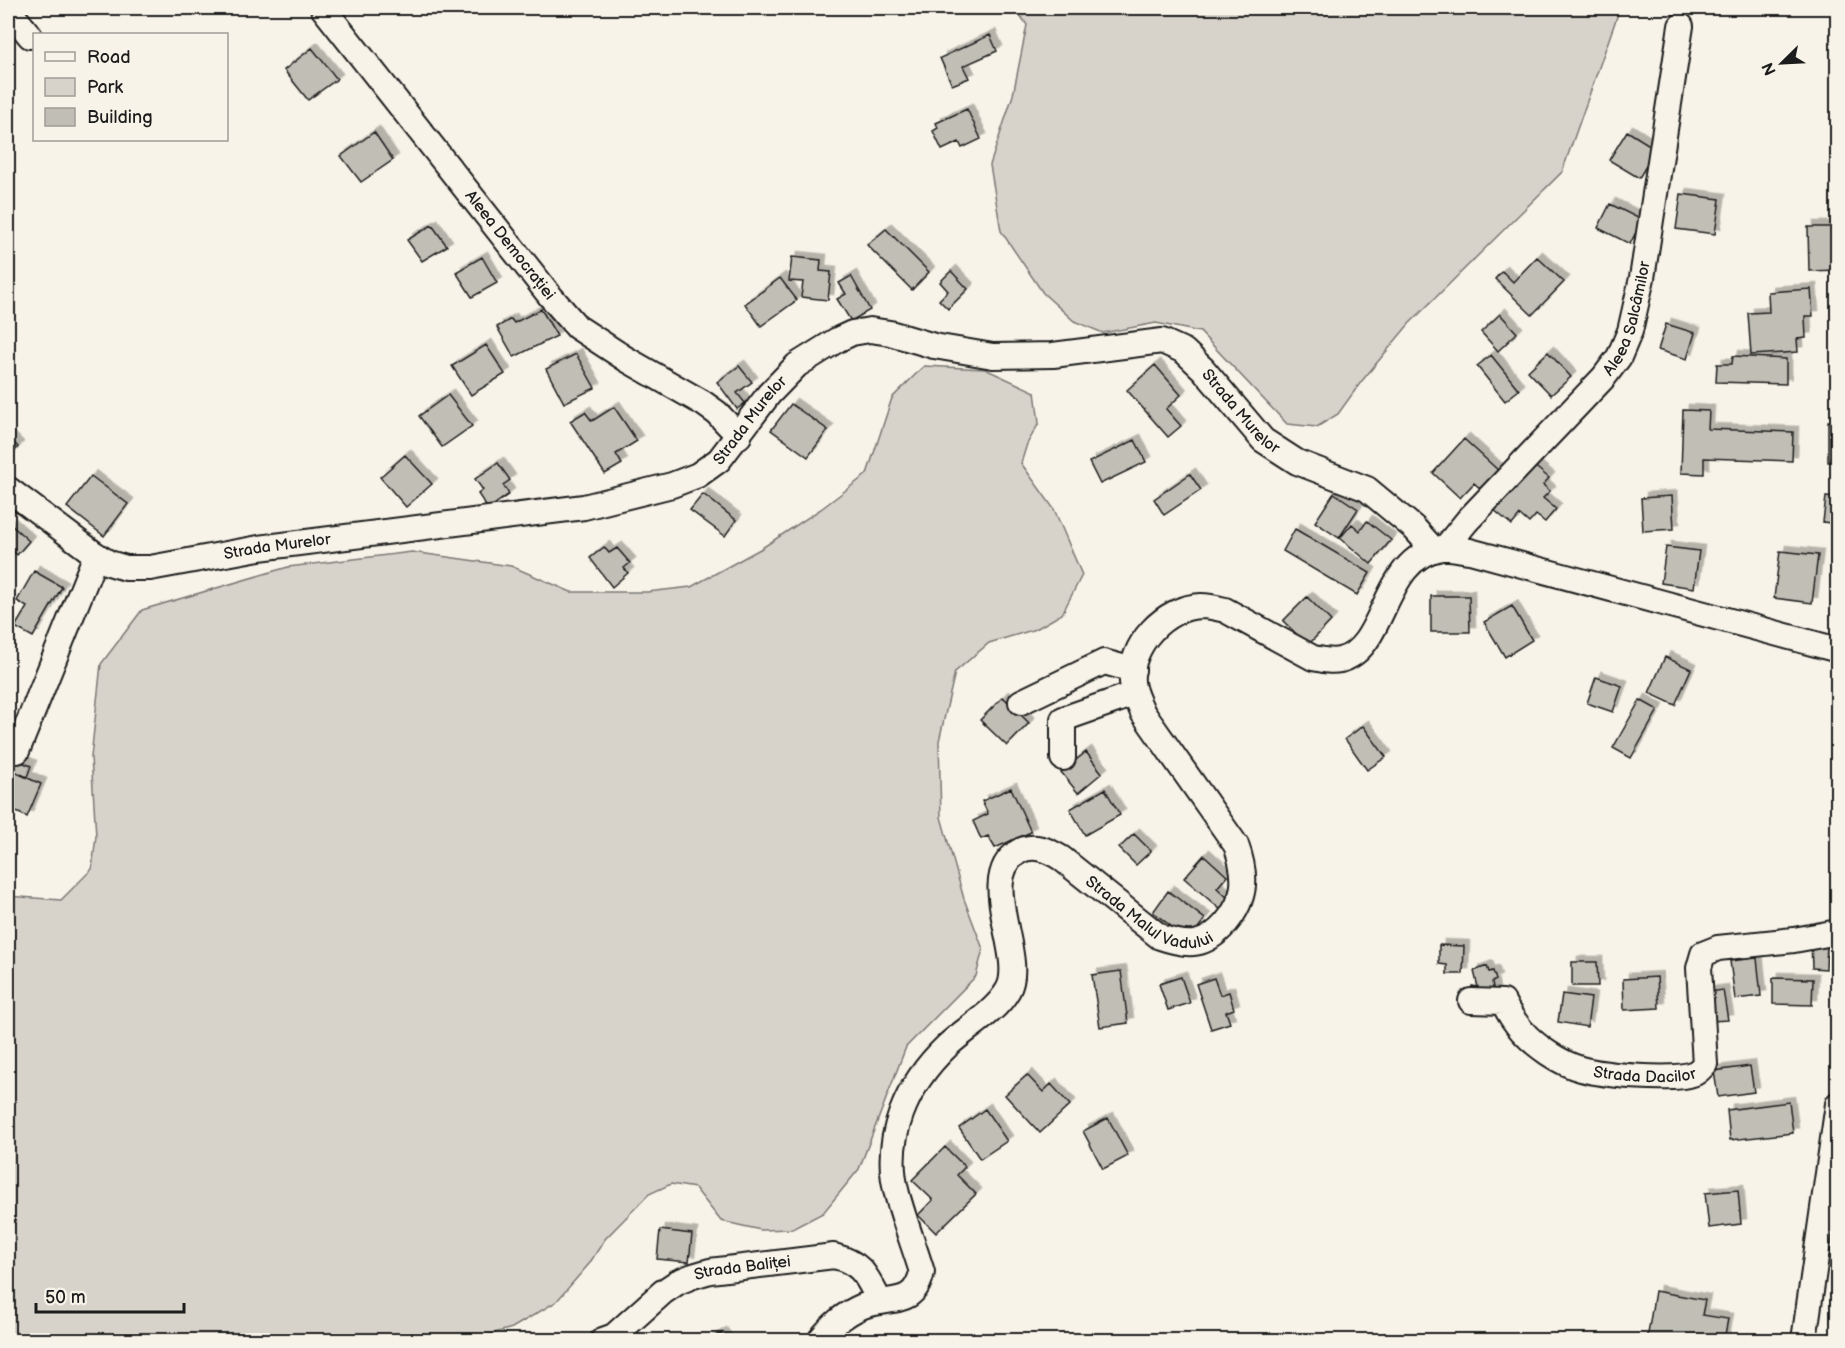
<svg xmlns="http://www.w3.org/2000/svg" width="1845" height="1348" font-family="'Balsamiq Sans',sans-serif">
	<style>
		.green { fill: #d7d3cb; stroke: #7a7874; stroke-width: 1.5 }
		.building { fill: #c0beb5; stroke: #1c1c1c; stroke-width: 1.5; filter: url(#shadow) }
		.lines { fill: none; stroke-linecap: round; stroke-linejoin: round }
		.street-casing { stroke: #1c1c1c; stroke-width: 28 }
		.street { stroke: #f7f3e8; stroke-width: 24 }
		.labels { text-anchor: middle; dominant-baseline: central; stroke-width: 6; stroke-linejoin: round; paint-order: stroke }
		.street-label { font-size: 16px; fill: #1c1c1c; stroke: #f7f3e8 }
	</style>
	<defs>
		<filter id="shadow"><feDropShadow dx="5.5" dy="-5.5" stdDeviation="0" flood-color="#0004"/></filter>
	</defs>
	<rect width="100%" height="100%" fill="#f7f3e8"/>
	<filter id="ink" filterUnits="userSpaceOnUse"><feTurbulence type="fractalNoise" baseFrequency=".0167" numOctaves="2"/><feDisplacementMap in="SourceGraphic" scale="12" xChannelSelector="R" yChannelSelector="G"/><feConvolveMatrix kernelMatrix="1 2 1 2 8 2 1 2 1" color-interpolation-filters="sRGB"/></filter>
	<g filter="url(#ink)">
		<path class="green" d="M1015,8h605l-58,164 -153,152 -48,58 -23,32 -21,13 -30,-3 -87,-92 -44,-9 -53,10 -29,-12 -31,-28 -42,-62 -11,-66 23,-70 14,-70z
			M924,366l61,3 50,23 4,31 -12,21 -6,19 33,46 28,66 -20,39 -26,15 -47,14 -34,29 -16,69 2,76 23,82 19,50 -7,27 -70,71 -47,122 -36,44 -31,16 -31,1 -40,-9 -26,-33 -24,-4 -22,10 -44,45 -16,25 -33,38 -44,26 -41,12h-463v-444l53,4 31,-31 4,-33 -5,-79 10,-93 41,-54 146,-43 124,-15 99,14 60,26h76l44,-5 71,-39 59,-39 46,-35 25,-76z"/>
		<path class="building" d="M1739,8h38v4z
			M990,35l7,16 -34,15 6,12 -17,7 -12,-27z
			M312,48l25,31 -29,21 -24,-30z
			M967,109l14,30 -19,9 -3,-6 -17,8 -9,-19 5,-3 -2,-5z
			M1627,131l29,18 -17,29 -30,-18z
			M374,132l19,28 -32,22 -20,-26z
			M1681,194l39,5 -5,35 -39,-5z
			M1610,204l32,16 -12,24 -32,-16z
			M432,225l15,21 -25,15 -15,-21z
			M1808,227h26v13h4v30l-29,1z
			M886,229l43,43 -17,18 -45,-45z
			M482,257l15,26 -25,14 -16,-25z
			M792,257l29,3 -1,11 11,1 -3,28 -27,-3 2,-15 -14,-1z
			M1537,257l27,25 -32,33 -37,-36 7,-8 11,11z
			M951,271l17,18 -20,20 -9,-9 9,-9 -8,-9z
			M851,276l19,34 -19,11 -14,-22 9,-5 -7,-11z
			M780,278l17,22 -36,26 -16,-22z
			M1811,289l2,27h-8l1,22 -9,1 1,13 -47,3 -3,-42 21,-1 -1,-20z
			M541,309l16,27 -43,21 -17,-30 14,-8 3,4z
			M1500,314l17,19 -19,18 -17,-19z
			M1666,324l29,9 -8,26 -29,-9z
			M486,345l19,29 -34,21 -19,-29z
			M1548,352l23,25 -20,18 -23,-24z
			M576,354l19,34 -31,15 -18,-34z
			M1491,355l28,35 -14,11 -28,-35z
			M1733,356l53,3v25l-70,-2 1,-18h15z
			M1155,365l26,30 -15,14 15,17 -13,11 -41,-47z
			M739,366l13,16 -15,11 8,10 -8,6 -20,-27z
			M448,395l24,31 -30,21 -23,-31z
			M791,404l37,26 -20,27 -37,-27z
			M614,407l23,34 -21,13 6,10 -17,10 -35,-53 15,-9 7,9z
			M1683,410l26,1 -1,18 85,3 -1,29 -88,-3v16l-23,-1z
			M1828,421h10v41h-10z
			M8,437l10,10 -10,12z
			M1464,439l36,33 -17,19 -9,-8 -14,15 -27,-25z
			M1135,440l11,22 -46,22 -11,-22z
			M405,455l27,29 -26,23 -26,-30z
			M498,463l12,17 -7,5 6,9 -21,15 -10,-15 5,-4 -8,-11z
			M1532,464l17,14 -6,7 7,6 -7,7 13,11 -11,13 -9,-7 -7,8 -9,-8 -8,10 -18,-15z
			M1190,474l11,16 -37,25 -10,-16z
			M91,476l37,28 -24,32 -37,-29z
			M1334,493l24,16 -19,29 -24,-16z
			M703,494l33,26 -11,16 -35,-26z
			M1672,496l2,33 -31,2 -2,-33z
			M1826,497l12,1v26l-15,-2z
			M1367,521l24,19 -20,24 -31,-26 12,-14 8,7z
			M10,524l19,17 -12,14 -6,-6 -3,3v-25z
			M1295,529l75,44 -13,22 -74,-44z
			M604,547l5,6 8,-5 13,15 -6,5 4,5 -16,14 -22,-29z
			M1666,547l33,4 -5,37 -33,-5z
			M1780,551l38,4 -6,48 -38,-5z
			M34,571l28,16 -29,50 -18,-10 12,-20 -10,-6z
			M1431,596h38l1,36h-39z
			M1307,597l24,24 -23,24 -25,-24z
			M1512,606l20,34 -27,17 -21,-35z
			M1665,657l26,12 -16,36 -26,-12z
			M1596,677l26,9 -9,26 -26,-9z
			M1003,697l26,26 -22,23 -27,-26z
			M1640,700l18,10 -27,48 -18,-10z
			M1363,726l23,31 -19,13 -22,-31z
			M1086,752l16,21 -24,20 -17,-21z
			M10,757l21,9 -4,11 -19,-9z
			M8,769l33,15 -14,33 -19,-9z
			M1011,788l20,44 -36,16 -7,-12 -7,3 -8,-18 15,-7 -6,-13z
			M1105,789l15,26 -35,20 -15,-26z
			M1134,834l17,17 -15,14 -17,-17z
			M1204,855l23,21 -10,12 13,12 -9,10 -37,-32z
			M1168,891l37,28 -16,21 -36,-28z
			M1827,940l-1,29 -14,-1 -1,-27z
			M1439,945l25,1 -1,28h-16v-9l-8,-1z
			M1757,958l4,38 -26,3 -5,-38z
			M1572,962h25l1,24h-26z
			M1487,966l2,6 4,-1 3,9 -4,2 2,11h-22v-7l6,1 -4,-16z
			M1121,971l7,52 -28,4 -8,-52z
			M1181,977l9,26 -22,7 -9,-26z
			M1657,977l2,31 -35,2 -1,-31z
			M1214,978l6,17 9,-3 5,17 -8,3 4,11 -19,6 -15,-45z
			M1773,978l40,1 -1,26 -39,-1z
			M1723,990l5,30 -17,1 -2,-29z
			M1562,994l29,4 -4,29 -29,-5z
			M1750,1066l4,26 -36,5 -4,-26z
			M1027,1075l16,17 8,-8 19,21 -30,28 -35,-38z
			M1789,1102l4,31 -63,7 -3,-30z
			M985,1109l22,32 -27,18 -21,-31z
			M1108,1118l20,38 -25,13 -20,-38z
			M945,1147l20,20 -8,8 19,19 -40,39 -18,-18 15,-15 -21,-20z
			M1738,1190l3,34 -32,4 -4,-35z
			M660,1230l32,4 -3,28 -32,-3z
			M1655,1291l50,9 -3,15 26,4 -4,21h-77z
			M721,1333l5,7h-17z"/>
		<g class="lines">
			<defs>
				<g id="street">
					<path id="s1" d="M323,8l228,289 26,30 49,32 77,44 14,10 22,23"/>
					<path d="M8,9l22,27"/>
					<path id="s2" d="M8,489l88,66 13,8 17,5h24l109,-20 325,-41 88,-22 26,-10 21,-15 50,-66 28,-29 40,-25 15,-7 18,-3 20,3 44,13 59,10 60,-1 109,-14 22,10 19,18 60,71 34,22 70,27 47,39 20,22"/>
					<path id="s3" d="M1445,548l22,-27 137,-144 15,-20 11,-26 12,-53 39,-252"/>
					<path d="M1021,702l83,-40 29,8"/>
					<path d="M17,751l79,-196"/>
					<path d="M1063,758v-39l71,-25"/>
					<path id="s4" d="M1471,1001l32,1c11,22 24,37 45,51 9,6 22,13 33,16 22,6 94,13 114,4 4,-2 7,-6 10,-9l-6,-96 4,-14 15,-6 76,-8 44,-8"/>
					<path id="s5" d="M603,1340l11,-4 49,-44 15,-10 15,-6 17,-5 124,-15c30,8 32,20 46,46"/>
					<path id="s6" d="M820,1340c12,-15 24,-26 43,-34 27,-10 51,2 59,-34 -8,-26 -18,-52 -25,-78 -15,-56 10,-110 50,-148 19,-18 48,-33 61,-56 19,-34 -33,-111 10,-138 15,-9 30,-2 43,6l99,79c29,10 45,10 66,-14 21,-25 21,-48 10,-78l-93,-132c-4,-10 -10,-20 -11,-31 -3,-37 33,-75 69,-76 9,0 16,2 24,4l88,48c10,2 18,4 27,2 47,-11 41,-103 102,-112 9,-1 19,2 28,3l368,99"/>
					<path d="M1804,1340l34,-236"/>
				</g>
			</defs>
			<use href="#street" class="street-casing"/>
			<use href="#street" class="street"/>
		</g>
	</g>
	<g class="labels">
		<g class="street-label">
			<text stroke="none"><textPath href="#s1" startOffset="302">Aleea Democrației</textPath></text>
			<text stroke="none"><textPath href="#s3" startOffset="298">Aleea Salcâmilor</textPath></text>
			<text stroke="none"><textPath href="#s2" startOffset="1358">Strada Murelor</textPath></text>
			<text stroke="none"><textPath href="#s2" startOffset="800">Strada Murelor</textPath></text>
			<text stroke="none"><textPath href="#s2" startOffset="296">Strada Murelor</textPath></text>
			<text stroke="none"><textPath href="#s6" startOffset="758">Strada Malul Vadului</textPath></text>
			<text stroke="none"><textPath href="#s4" startOffset="202">Strada Dacilor</textPath></text>
			<text stroke="none"><textPath href="#s5" startOffset="162">Strada Baliței</textPath></text>
		</g>
	</g>
	<rect width="1845" height="1348" fill="none" stroke="#f7f3e8" stroke-width="30"/>
	<rect x="15" y="15" width="1815" height="1318" fill="none" stroke="#1c1c1c" stroke-width="2" filter="url(#ink)"/>
	<rect x="33" y="33" width="195" height="108" fill="#f7f3e8" stroke="#9f9d96" stroke-width="1.5"/>
	<rect x="45" y="52" width="30" height="9" fill="#f7f3e8" stroke="#9f9d96" stroke-width="1.5"/>
	<text x="87" y="63" font-size="18" fill="#1c1c1c">Road</text>
	<rect x="45" y="78" width="30" height="18" fill="#d7d3cb" stroke="#9f9d96" stroke-width="1.5"/>
	<text x="87" y="93" font-size="18" fill="#1c1c1c">Park</text>
	<rect x="45" y="108" width="30" height="18" fill="#c0beb5" stroke="#9f9d96" stroke-width="1.5"/>
	<text x="87" y="123" font-size="18" fill="#1c1c1c">Building</text>
	<g transform="translate(1782 63) rotate(246)" stroke="#f7f3e8" stroke-width="4.5" paint-order="stroke">
	<path d="M0-4.5L10 22L0 15L-10 22Z" fill="#1c1c1c"/>
	<text y="-9" font-size="16" font-weight="bold" text-anchor="middle" fill="#1c1c1c">N</text>
	</g>
	<path d="M36 1303v9h148v-9" fill="none" stroke="#1c1c1c" stroke-width="3"/>
	<text x="45" y="1303" font-size="18" fill="#1c1c1c" stroke="#f7f3e8" stroke-width="4.5" paint-order="stroke">50 m</text>
</svg>
